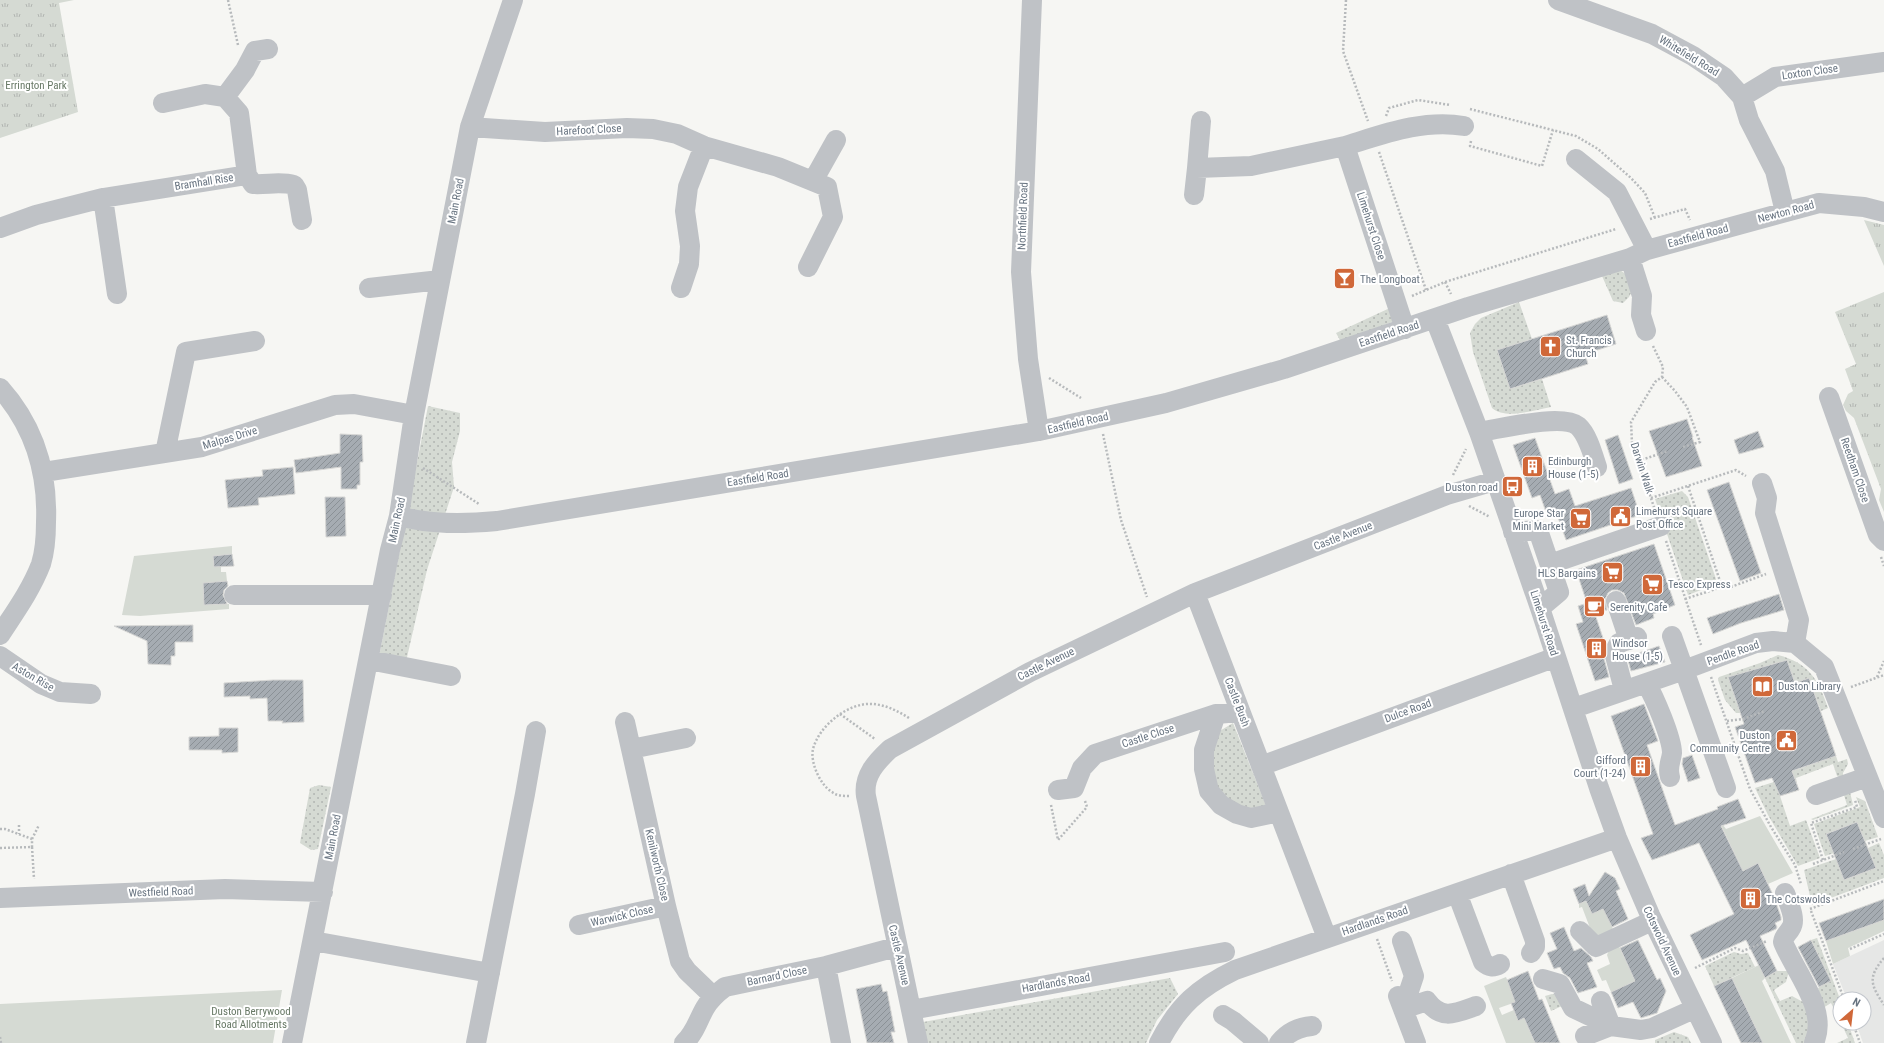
<svg xmlns="http://www.w3.org/2000/svg" width="1884" height="1043" font-family="'Roboto Condensed',sans-serif">
	<style>
		.built { fill: #e6e7e6 }
		.grass { fill: url(#grass-dots) }
		.park { fill: url(#park-tufts) }
		.garden { fill: #d5dad3 }
		.building { fill: url(#building-hatch); stroke: #d7d7d5 }
		.lines { fill: none; stroke-linecap: round; stroke-linejoin: round }
		.path { stroke: #b7babc; stroke-width: 2.5; stroke-dasharray: 2 2; stroke-linecap: butt }
		.minor { stroke: #bfc2c6; stroke-width: 20 }
		.labels { text-anchor: middle; dominant-baseline: central; stroke-width: 4; stroke-linejoin: round; paint-order: stroke }
		.street-label { font-size: 11px; fill: #687481; stroke: #fff }
		.park-label { font-size: 11px; fill: #687966; stroke: #fff }
		.poi-label { font-size: 11px; fill: #687481; stroke: #fff; text-anchor: start }
	</style>
	<defs>
		<pattern id="grass-dots" width="8" height="8" patternUnits="userSpaceOnUse"><rect width="8" height="8" fill="#d5dad3"/><path d="M2 2h.1M6 6h.1" fill="none" stroke="#b1b5b1" stroke-width="1.8" stroke-linecap="round"/></pattern>
		<pattern id="park-tufts" width="24" height="20" patternUnits="userSpaceOnUse"><rect width="24" height="20" fill="#d5dad3"/><path d="M3 7l-1-3M5 7V3M7 7l1-3M15 17l-1-3M17 17v-4M19 17l1-3" fill="none" stroke="#b1b5b1"/></pattern>
		<pattern id="building-hatch" width="6" height="6" patternUnits="userSpaceOnUse"><rect width="6" height="6" fill="#a6acb2"/><path d="M-1 1l2-2M0 6l6-6M5 7l2-2" fill="none" stroke="#8b9196"/></pattern>
	</defs>
	<rect width="100%" height="100%" fill="#f6f6f3"/>
	<path class="built" d="M1884,940v103h-21l-7,-20h8v-24h-17l-14,-35z"/>
	<path class="grass" d="M1620,270l7,5 5,16 -3,6 -6,6 -10,-2 -11,-25z
		M1519,302l13,37 -35,11 13,39 32,-10 9,28c-17,3 -45,13 -59,1l-19,-56 -3,-19 5,-9 6,-6z
		M1392,307v15l-51,20 -5,-9z
		M428,406l32,7v18l-8,31 2,25 -27,83 -22,96 -27,-4z
		M1682,491l6,6 28,82 -2,6 -26,10 -33,-96z
		M1778,655c31,8 40,24 50,53l-7,3 -12,-33 -14,5 -8,-23 -59,17 12,36h-4l-11,-13 -7,-20 1,-3 41,-14z
		M1233,723l34,85 -12,2 -26,-8 -15,-18 -2,-43 6,-9z
		M1836,756l2,6 9,-3 1,5 -5,9v6l-6,-3 -4,-12 -37,14 1,5 -3,1 -4,-12z
		M1777,781l1,9 12,36 16,-6 14,38 -22,8 -30,-51 -13,-27z
		M319,785l12,2 -13,62 -7,1 -11,-7 10,-55z
		M1850,792l3,13 -40,15 -2,-1 36,-14 -3,-10z
		M1856,797l9,4 13,36 -13,4 -8,-19 -31,12 8,19 -9,3 -11,-32 46,-17z
		M1879,843l5,12v23l-72,27 -8,-35 32,-11 8,21 32,-12 -8,-20z
		M1817,938l23,61v22l-9,-18 -8,5 -5,-20 13,-8 -20,-40z
		M1734,952l7,2 7,-1 7,14 -41,19 -9,-20z
		M1777,971h12l-3,11 -12,8 6,11 12,-5 11,6 8,20 -5,21h-10l-31,-65z
		M1170,978l8,16 -21,26 -11,23h-219l-4,-21z
		M1552,994l5,1 5,11 -11,5 -6,-15z
		M1841,1023h7l7,20h-18l11,-5z
		M1674,1032l14,5 3,6h-36v-3z"/>
	<path class="park" d="M0,0h74l-15,3 19,109 -78,26z
		M1864,220l20,5v41z
		M1884,292v220l-5,-12 2,-11 -27,-71 -8,-7 -3,-6 5,-11 5,-3 -8,-22 11,-5 -21,-52z"/>
	<path class="garden" d="M232,546v8l-19,2 1,11h7v5h5l1,9 -24,3 2,21 24,-1v5l-89,7 -18,-1 12,-59z
		M1760,816l33,57 -25,11 -10,-21 -15,8 -22,-46h2l3,4z
		M1595,898l9,10 10,24 -16,7 -5,-3 -11,-29 -3,1v-4z
		M1884,920v11l-36,17 2,8 -17,8 -7,-23z
		M1618,944l17,37 -7,3 2,6 -3,5 -3,-9 -13,6 -5,-12 -4,1 -5,-11 13,-6 -3,-9 3,-7z
		M1759,965l6,13 -3,3 29,62h-28l-31,-65z
		M1506,977l10,25 -17,6 3,7 19,-8 -6,7 3,6 7,-3 11,26h-30l-22,-57z
		M282,990l-9,53h-273v-39z"/>
	<path class="building" d="M1607,315l9,29 -31,10 3,10 -78,25 -13,-39z
		M1687,419l6,18h-1l10,29 -36,11 -17,-46z
		M1758,431l6,16 -25,7 -5,-14z
		M340,434l22,1 1,27h-3v23h-3v4h-16v-22l-45,6 -2,-13 46,-7z
		M1618,435l15,44 -14,5 -14,-44z
		M1535,438l20,56 14,-5 6,17 56,-18 9,27 -74,25 -11,-31 -9,3 -6,-17 -8,3 -19,-53z
		M293,467l2,27 -37,4 1,7 -31,3 -3,-28 38,-4 -1,-6z
		M1729,482l32,91 -21,8 -33,-91z
		M325,497h20l1,39 -20,1z
		M1654,544l21,61 -22,9 1,4 -18,7 -12,-32 -6,-3h-6l-4,3 -3,6 2,11 -12,4 10,30 -2,11 6,22 -14,4 -19,-57 7,-2 -5,-16 9,-3 -11,-33z
		M232,554l2,12 -20,1 -1,-11z
		M227,581l1,5 -4,4 -1,5 4,9 -23,1 -1,-22z
		M1779,594l5,16 -43,13 -28,11 -6,-16z
		M193,625v17h-18v14h-4v9l-23,-1 -1,-23 -33,-15z
		M1659,646l6,16 -34,9 -4,-14z
		M1787,660l8,23 14,-5 27,78 -44,15 7,19 -19,6 -8,-18 -17,5 -20,-56 9,-3 -16,-47z
		M273,680h30l1,42 -22,1 1,-2h-15l-1,-23 -17,1v-3l-26,1v-14z
		M1644,704l14,37 -11,4 28,80 43,-16 -1,-2 21,-8 8,19 -25,8 22,45 15,-8 16,34 7,20v3l-6,3 2,4 -1,2 -16,7 17,35 -12,7 -19,-38 -44,20 -12,-25 44,-21 -35,-71 -47,17 -11,-22 12,-4 -42,-118z
		M219,728h19v24l-16,1v-3h-33v-13l30,-1z
		M1692,755l8,23 -12,4 -6,-18 1,-6z
		M1857,822l19,46 -32,12 -18,-46z
		M1605,872l10,6 5,11 -4,2 12,28 -16,8 -9,-18 -11,5 -6,-13 -7,3 -6,-15 12,-5 4,12z
		M1884,899v21l-58,21 -7,-18z
		M1564,927l10,24 7,-3 10,9 2,4 -6,2 10,24 -19,6 -8,-15 -7,-5 -3,-6 -6,2 -7,-16 10,-4 -7,-16z
		M1638,940l19,40 3,-2 6,13 -9,22 -16,5 -8,-16 -15,6 -7,-16 24,-11 -15,-33z
		M1811,940l20,41 -12,6 -21,-40z
		M1528,971l11,29 3,-1 18,44h-25l-11,-25 -6,3 -7,-18 4,-1 -8,-22z
		M1732,978l7,15 24,50h-22l-27,-57z
		M881,984l2,8 4,-1 8,41h-4l3,11h-27l-11,-54z"/>
	<g class="lines">
		<path class="path" d="M228,0l10,45
			M1346,0l-3,51 25,70
			M1470,109l106,27 22,13 33,29 14,15 10,25
			M1386,116l3,-8 29,-8 32,5
			M1471,141l-1,5 72,20 11,-36
			M1379,152l47,138
			M1650,219l35,-10 5,11
			M1445,282l6,12
			M1412,296l33,-14 171,-53
			M1653,346l10,21 -1,10 -7,5 -24,40 1,21 23,67
			M1662,377l13,14 12,16 13,35 -17,5
			M1049,378l32,20
			M1103,434l18,86 26,77
			M1638,461l30,-10
			M423,468l56,36
			M1453,475l13,-26
			M1688,486l34,101
			M1651,498l85,-28 10,6
			M1469,506l21,11
			M1666,541l35,104
			M1881,557l3,9
			M1685,599l37,-12 6,1 38,-14
			M1711,677l39,112 21,38 24,38 6,19
			M1877,677l7,-16
			M1851,687l33,-12
			M840,714l35,25
			M1727,721l16,-2 22,-8
			M849,796c-6,0 -12,0 -17,-4 -12,-7 -22,-30 -19,-43 6,-23 35,-47 60,-45 13,1 25,7 36,14
			M1051,805l7,35 29,-33 -2,-6
			M19,825v9
			M0,829h5l27,10v8
			M32,839l7,-14
			M0,848l32,-1 2,32
			M1853,849l28,-10
			M1823,860l-12,-37 46,-16 -2,-7
			M1813,864l31,-12
			M1810,909l74,-28
			M1811,911l33,88
			M1377,939l15,42
			M1850,949l34,-15
			M1884,958c-17,20 -13,27 0,47
			M1695,968l40,-20 8,3 24,-10
			M1853,1023l7,20
			M0,1037l1,6"/>
		<path class="minor" d="M1032,0l-11,272 7,87 11,72
			M1558,0l94,34 41,22 31,21 18,20 7,23 26,51 10,41
			M225,97l20,-27 10,-19 13,-2
			M1742,97l33,-20 109,-15
			M1201,121l-4,47 54,-2 94,-20 60,183
			M470,127l75,5 82,-4 26,1 24,5 27,12 74,21 49,20 6,30 -25,50
			M1345,146c39,-12 78,-27 119,-20
			M1576,159l41,33 30,58
			M247,175l6,9c14,1 27,-3 41,1l3,5 5,30
			M813,181l23,-41
			M1194,195l3,-27
			M103,198l14,96
			M0,228l36,-13 67,-17 144,-23 -8,-62 -14,-16 -20,-3 -42,9
			M1630,258l12,38 -1,19 5,16
			M369,288l71,-8
			M681,288l8,-24 1,-18 -5,-35 3,-24 16,-41
			M1435,319l44,113 61,176 59,180 18,50 33,77 62,128
			M0,388c34,38 48,83 46,134 0,13 -1,29 -5,42 -10,26 -26,48 -41,71
			M1829,397l49,138 6,6
			M1479,432c21,-3 83,-19 99,-6 10,9 15,29 19,41
			M165,453l21,-101 69,-11
			M44,472l158,-25 133,-42 19,-1 60,11
			M1762,483l5,15 -2,15 34,107 -4,23
			M399,516c31,9 65,8 98,5l542,-90 127,-28 118,-34 184,-62 162,-49 17,-8 172,-47 45,4 20,5
			M1513,532l25,-2 21,62 -19,16
			M1550,564l111,-38
			M1195,593l132,345
			M234,595h148
			M1616,601l13,39
			M1672,636l54,152
			M0,656l41,28 19,8 31,2
			M369,660l82,16
			M1646,683c8,13 26,55 26,70 -1,9 -5,14 -2,24
			M1624,690l-10,-38 5,-9 18,-6
			M1574,708l110,-38 72,-27 17,-2 22,2 29,24 60,151
			M1216,714l-12,36v19l5,22 12,14 16,9 14,4 28,-6
			M625,722l41,184 14,55 7,10 26,25
			M631,749l55,-11
			M1261,766l295,-109
			M1058,790l16,-2 8,-20 13,-14 121,-40 24,-2
			M1816,795l51,-18
			M1511,874l24,67v6l-4,6
			M1457,893l26,69c6,5 10,6 17,2
			M1785,893c3,9 12,26 6,35 -3,6 -7,7 -8,14 12,30 46,68 31,101
			M0,898l225,-9 98,3
			M579,925l87,-19
			M1580,931l16,16 56,-26
			M313,941l177,32
			M1402,941l12,35 -11,33
			M826,966l15,77
			M1543,979l17,5 13,24 38,18
			M1398,996l18,47
			M1601,1001l10,25
			M1403,1009l24,-8c15,20 29,12 49,5
			M911,1010l314,-58
			M1223,1015l10,6 26,22
			M1585,1036l26,-10 30,4 11,-2 42,-19
			M292,1043l98,-493 9,-34 15,-101 56,-288 43,-127
			M476,1043l49,-249 11,-63
			M684,1043c11,-10 14,-23 21,-35 5,-9 12,-15 20,-21l101,-21 70,-19
			M918,1043l-52,-247c-3,-20 10,-34 24,-47l140,-77 165,-79 252,-98 48,-14
			M1159,1043c19,-37 39,-55 76,-73l382,-132
			M1279,1043c9,-11 19,-16 33,-17"/>
	</g>
	<defs>
		<symbol id="bar-square" viewBox="-11 -11 22 22"><rect x="-9" y="-9" width="18" height="18" rx="4" fill="#d06839" stroke="#fff"/><path d="M-6-5H6L.8 .8V4.5H3.5V6h-7V4.5H-.8V.8Z" fill="#fff"/></symbol>
		<symbol id="church-square" viewBox="-11 -11 22 22"><rect x="-9" y="-9" width="18" height="18" rx="4" fill="#d06839" stroke="#fff"/><path d="M-1.2-6h2.4v3.5h3.3v2.4h-3.3V6h-2.4V-.1h-3.3v-2.4h3.3Z" fill="#fff"/></symbol>
		<symbol id="building-square" viewBox="-11 -11 22 22"><rect x="-9" y="-9" width="18" height="18" rx="4" fill="#d06839" stroke="#fff"/><path d="M-4-6H4V6H1V3H-1V6H-4ZM-2.5-4.3h1.7v1.8h-1.7ZM.8-4.3h1.7v1.8H.8ZM-2.5-1h1.7V.8h-1.7ZM.8-1h1.7V.8H.8Z" fill="#fff"/></symbol>
		<symbol id="bus-square" viewBox="-11 -11 22 22"><rect x="-9" y="-9" width="18" height="18" rx="4" fill="#d06839" stroke="#fff"/><path d="M-5-6H5V4H4V6H2V4H-2V6H-4V4H-5ZM-3.5-4V0h7V-4ZM-3.5 1.2v1.5H-2V1.2ZM2 1.2v1.5H3.5V1.2Z" fill="#fff"/></symbol>
		<symbol id="civic-square" viewBox="-11 -11 22 22"><rect x="-9" y="-9" width="18" height="18" rx="4" fill="#d06839" stroke="#fff"/><path d="M-.6-6.5H3V-4.5H.6V-3L4-1V1h2V6H-6V1h2V-1L-.6-3ZM-1.2 2.5V6h2.4V2.5Z" fill="#fff"/></symbol>
		<symbol id="supermarket-square" viewBox="-11 -11 22 22"><rect x="-9" y="-9" width="18" height="18" rx="4" fill="#d06839" stroke="#fff"/><path d="M-6-5.5h2.5l.6 2H6L4.5 2H-2.5L-4.4-4H-6ZM-1.5 3.2a1.3 1.3 0 1 0 .1 0ZM3 3.2a1.3 1.3 0 1 0 .1 0Z" fill="#fff"/></symbol>
		<symbol id="cafe-square" viewBox="-11 -11 22 22"><rect x="-9" y="-9" width="18" height="18" rx="4" fill="#d06839" stroke="#fff"/><path d="M-5.5-4.5H6V0H3Q3 3.5 0 3.5H-2.5Q-5.5 3.5-5.5 0ZM3-3.2v2h1.7v-2ZM-6 4.5H4V6H-6Z" fill="#fff"/></symbol>
		<symbol id="library-square" viewBox="-11 -11 22 22"><rect x="-9" y="-9" width="18" height="18" rx="4" fill="#d06839" stroke="#fff"/><path d="M-6-4Q-3-5.5-.7-3.5V5Q-3 3-6 4ZM6-4Q3-5.5 .7-3.5V5Q3 3 6 4Z" fill="#fff"/></symbol>
	</defs>
	<g fill-rule="evenodd">
		<use href="#bar-square" x="1332" y="266" width="25" height="25"/>
		<use href="#church-square" x="1538" y="334" width="25" height="25"/>
		<use href="#building-square" x="1520" y="454" width="25" height="25"/>
		<use href="#bus-square" x="1500" y="474" width="25" height="25"/>
		<use href="#civic-square" x="1608" y="504" width="25" height="25"/>
		<use href="#supermarket-square" x="1568" y="506" width="25" height="25"/>
		<use href="#supermarket-square" x="1600" y="560" width="25" height="25"/>
		<use href="#supermarket-square" x="1640" y="572" width="25" height="25"/>
		<use href="#cafe-square" x="1582" y="594" width="25" height="25"/>
		<use href="#building-square" x="1584" y="636" width="25" height="25"/>
		<use href="#library-square" x="1750" y="674" width="25" height="25"/>
		<use href="#civic-square" x="1774" y="728" width="25" height="25"/>
		<use href="#building-square" x="1628" y="754" width="25" height="25"/>
		<use href="#building-square" x="1738" y="886" width="25" height="25"/>
	</g>
	<g class="labels">
		<g class="street-label">
			<text transform="translate(1689 56) rotate(31)">Whitefield Road</text>
			<text transform="translate(1810 72) rotate(-8)">Loxton Close</text>
			<text transform="translate(589 130) rotate(-3)">Harefoot Close</text>
			<text transform="translate(204 182) rotate(-9)">Bramhall Rise</text>
			<text transform="translate(456 201) rotate(-79)">Main Road</text>
			<text transform="translate(1786 212) rotate(-15)">Newton Road</text>
			<text transform="translate(1023 216) rotate(-88)">Northfield Road</text>
			<text transform="translate(1371 226) rotate(72)">Limehurst Close</text>
			<text transform="translate(1698 236) rotate(-15)">Eastfield Road</text>
			<text transform="translate(1389 334) rotate(-18)">Eastfield Road</text>
			<text transform="translate(1078 423) rotate(-13)">Eastfield Road</text>
			<text transform="translate(230 438) rotate(-17)">Malpas Drive</text>
			<text transform="translate(1642 468) rotate(72)">Darwin Walk</text>
			<text transform="translate(1855 470) rotate(71)">Reedham Close</text>
			<text transform="translate(758 478) rotate(-9)">Eastfield Road</text>
			<text transform="translate(397 520) rotate(-78)">Main Road</text>
			<text transform="translate(1343 536) rotate(-21)">Castle Avenue</text>
			<text transform="translate(1544 623) rotate(72)">Limehurst Road</text>
			<text transform="translate(1733 653) rotate(-19)">Pendle Road</text>
			<text transform="translate(1046 664) rotate(-26)">Castle Avenue</text>
			<text transform="translate(33 677) rotate(30)">Aston Rise</text>
			<text transform="translate(1237 702) rotate(69)">Castle Bush</text>
			<text transform="translate(1408 711) rotate(-20)">Dulce Road</text>
			<text transform="translate(1148 736) rotate(-18)">Castle Close</text>
			<text transform="translate(333 837) rotate(-79)">Main Road</text>
			<text transform="translate(657 865) rotate(77)">Kenilworth Close</text>
			<text transform="translate(161 892) rotate(-2)">Westfield Road</text>
			<text transform="translate(622 916) rotate(-13)">Warwick Close</text>
			<text transform="translate(1375 921) rotate(-19)">Hardlands Road</text>
			<text transform="translate(1662 941) rotate(65)">Cotswold Avenue</text>
			<text transform="translate(899 955) rotate(77)">Castle Avenue</text>
			<text transform="translate(777 976) rotate(-12)">Barnard Close</text>
			<text transform="translate(1056 983) rotate(-10)">Hardlands Road</text>
		</g>
		<g class="park-label">
			<text x="36" y="85">Errington Park</text>
			<text x="251" y="1011">Duston Berrywood<tspan x="251" dy="13">Road Allotments</tspan></text>
		</g>
		<g class="poi-label">
			<text x="1360" y="279">The Longboat</text>
			<text x="1566" y="340">St. Francis<tspan x="1566" dy="13">Church</tspan></text>
			<text x="1548" y="461">Edinburgh<tspan x="1548" dy="13">House (1-5)</tspan></text>
			<text x="1498" y="487" text-anchor="end">Duston road</text>
			<text x="1636" y="511">Limehurst Square<tspan x="1636" dy="13">Post Office</tspan></text>
			<text x="1564" y="513" text-anchor="end">Europe Star<tspan x="1564" dy="13">Mini Market</tspan></text>
			<text x="1596" y="573" text-anchor="end">HLS Bargains</text>
			<text x="1668" y="584">Tesco Express</text>
			<text x="1610" y="607">Serenity Cafe</text>
			<text x="1612" y="643">Windsor<tspan x="1612" dy="13">House (1-5)</tspan></text>
			<text x="1778" y="686">Duston Library</text>
			<text x="1770" y="735" text-anchor="end">Duston<tspan x="1770" dy="13">Community Centre</tspan></text>
			<text x="1626" y="760" text-anchor="end">Gifford<tspan x="1626" dy="13">Court (1-24)</tspan></text>
			<text x="1766" y="899">The Cotswolds</text>
		</g>
	</g>
	<g transform="translate(1852 1011) rotate(28)"><circle r="19" fill="#ffffff" stroke="#c3c7cd"/>
	<path d="M0-3L7 15L0 10L-7 15Z" fill="#d06839"/>
	<text y="-6" font-size="11" font-weight="bold" text-anchor="middle" fill="#687481">N</text>
	</g>
</svg>
